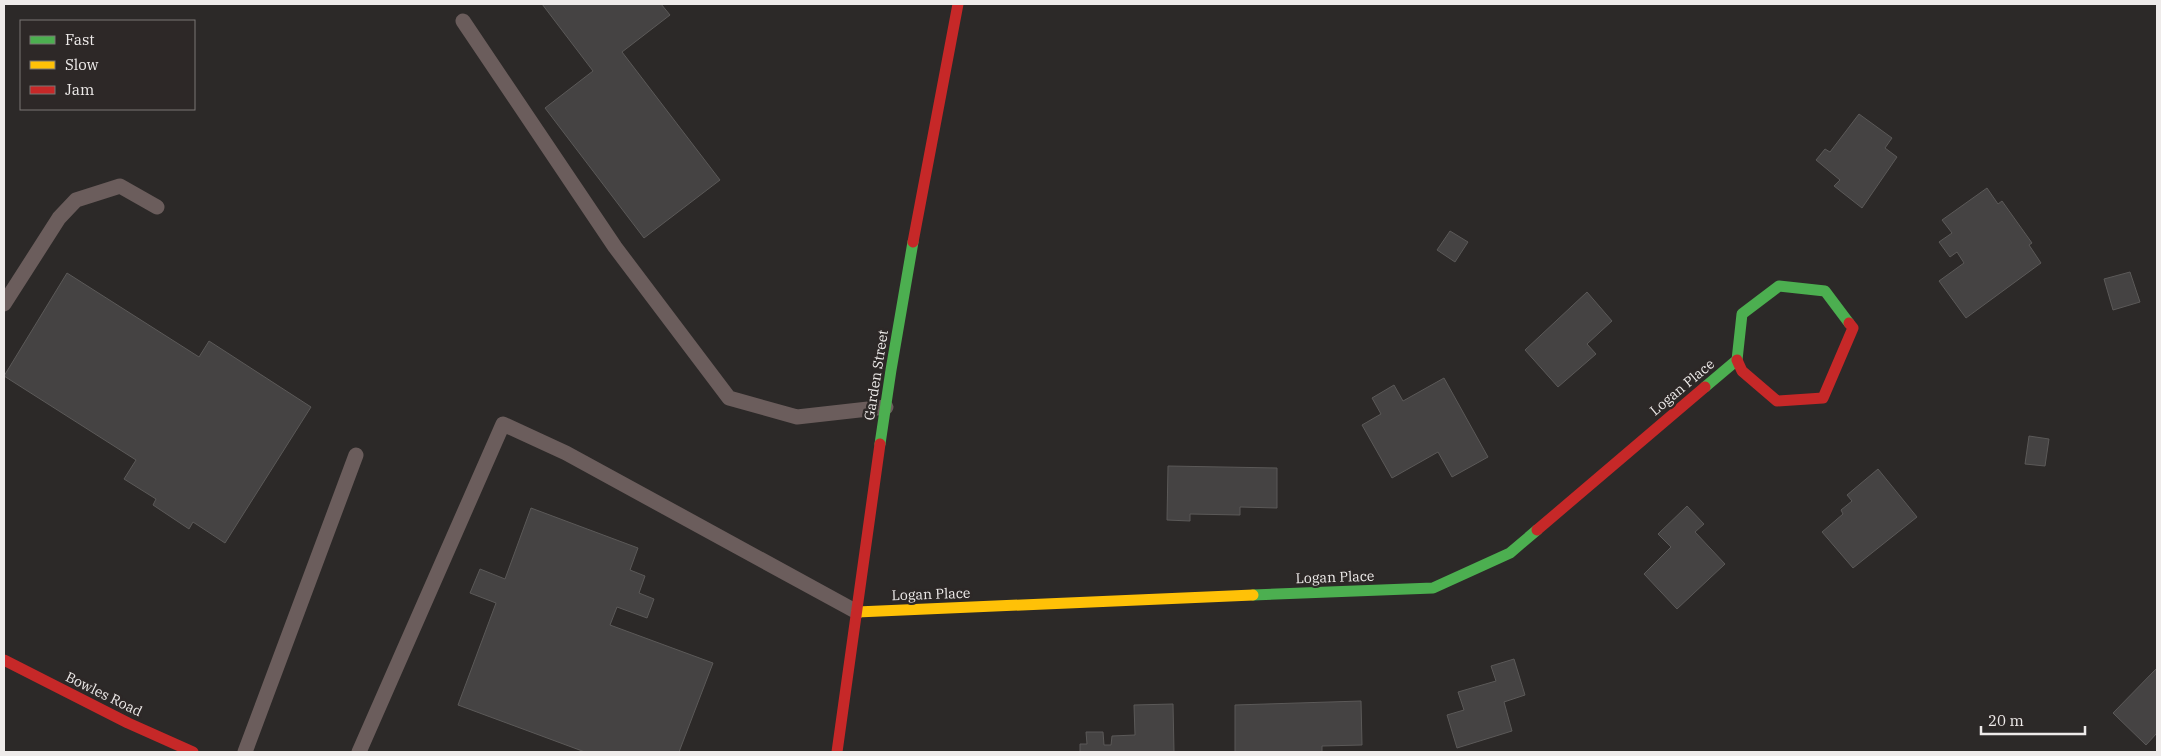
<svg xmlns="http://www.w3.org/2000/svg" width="2161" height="756" font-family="'IBM Plex Serif',serif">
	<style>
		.building { fill: #454343; stroke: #5b5958 }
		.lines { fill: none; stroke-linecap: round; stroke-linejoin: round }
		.lane { stroke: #6b5d5c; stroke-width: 15 }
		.fast { stroke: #4caf50; stroke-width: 11 }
		.slow { stroke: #ffc107; stroke-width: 11 }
		.jam { stroke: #c62828; stroke-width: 11 }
		.labels { text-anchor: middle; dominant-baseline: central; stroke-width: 5; stroke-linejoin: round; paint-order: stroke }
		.street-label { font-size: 14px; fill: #eeebea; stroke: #2d2827 }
	</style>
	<rect width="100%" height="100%" fill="#2c2928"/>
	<path class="building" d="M542,4h119l9,11 -48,37 98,128 -76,58 -99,-130 48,-37z
		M1859,114l33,24 -7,10 12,9 -35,51 -28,-22 6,-6 -24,-20 9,-11 5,3z
		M1987,188l11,16 4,-3 30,42 -3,2 12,18 -75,55 -27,-37 25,-18 -7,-11 -7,5 -11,-15 13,-9 -10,-13z
		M1450,231l18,11 -13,20 -18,-12z
		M2130,272l10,30 -27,8 -9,-31z
		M67,273l132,84 10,-16 102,66 -86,136 -32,-21 -4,7 -36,-24 3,-6 -32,-20 12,-19 -132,-84z
		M1587,292l25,29 -25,23 9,10 -38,33 -33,-37z
		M1444,378l44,79 -36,20 -14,-25 -46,26 -30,-53 19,-11 -9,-16 22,-13 9,16z
		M2029,436l20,3 -4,27 -20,-2z
		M1168,466l109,2v40l-37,-1v8l-50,-1v7l-23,-1z
		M1878,469l39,48 -64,51 -31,-36 21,-18 -2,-4 11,-9 -5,-6z
		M1687,506l17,18 -9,8 30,32 -48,45 -33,-35 27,-27 -13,-13z
		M531,508l107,40 -8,22 15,6 -6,17 15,6 -7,19 -30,-11 -7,18 103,38 -34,89h-94l-127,-47 38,-102 -26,-10 10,-24 25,10z
		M1514,659l11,36 -21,7 8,29 -55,17 -10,-33 17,-5 -6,-18 38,-11 -5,-15z
		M2157,668v65l-11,12 -33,-32z
		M1361,701l1,44 -40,1v6h-87v-47z
		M1173,704l1,48h-94v-8h7l-1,-12h17l1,13h7l1,-9 23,-1 -1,-30z"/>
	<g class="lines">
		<path class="lane" d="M463,21l152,226 114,151 68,19 89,-10
			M4,304l55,-86 17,-18 44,-14 37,21
			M245,752l111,-297
			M359,752l144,-328 63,29 291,159"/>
		<path class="fast" d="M1705,387l32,-27 5,-46 37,-28 46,5 24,32
			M880,444l11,-74 22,-128
			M1253,595l180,-7 77,-35 27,-23"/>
		<path class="slow" d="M857,612l396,-17"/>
		<path class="jam" d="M913,242l45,-238
			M1737,360l5,11 35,30 46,-3 30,-70 -4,-5
			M1537,530l168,-143
			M4,660l124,63 65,29
			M837,752l43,-308"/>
	</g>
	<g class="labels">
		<g class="street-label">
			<text transform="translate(876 375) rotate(-81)">Garden Street</text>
			<text transform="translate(1682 387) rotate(-40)">Logan Place</text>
			<text transform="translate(1335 577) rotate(-2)">Logan Place</text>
			<text transform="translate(931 594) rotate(-2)">Logan Place</text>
			<text transform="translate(104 694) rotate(26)">Bowles Road</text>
		</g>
	</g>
	<rect width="2161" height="756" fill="none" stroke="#eeebea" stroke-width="10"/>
	<rect x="20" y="20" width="175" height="90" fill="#2d2827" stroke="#7a7675"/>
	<rect x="30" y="36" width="25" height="8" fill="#4caf50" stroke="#7a7675"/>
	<text x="65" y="45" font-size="15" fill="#eeebea">Fast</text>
	<rect x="30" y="61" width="25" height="8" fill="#ffc107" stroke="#7a7675"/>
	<text x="65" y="70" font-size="15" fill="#eeebea">Slow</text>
	<rect x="30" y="86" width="25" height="8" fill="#c62828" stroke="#7a7675"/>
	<text x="65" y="95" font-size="15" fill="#eeebea">Jam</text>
	<path d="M1981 726v8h104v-8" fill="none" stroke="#eeebea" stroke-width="2.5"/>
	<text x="1988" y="726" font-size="15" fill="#eeebea" stroke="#2d2827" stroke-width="4" paint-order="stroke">20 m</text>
</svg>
